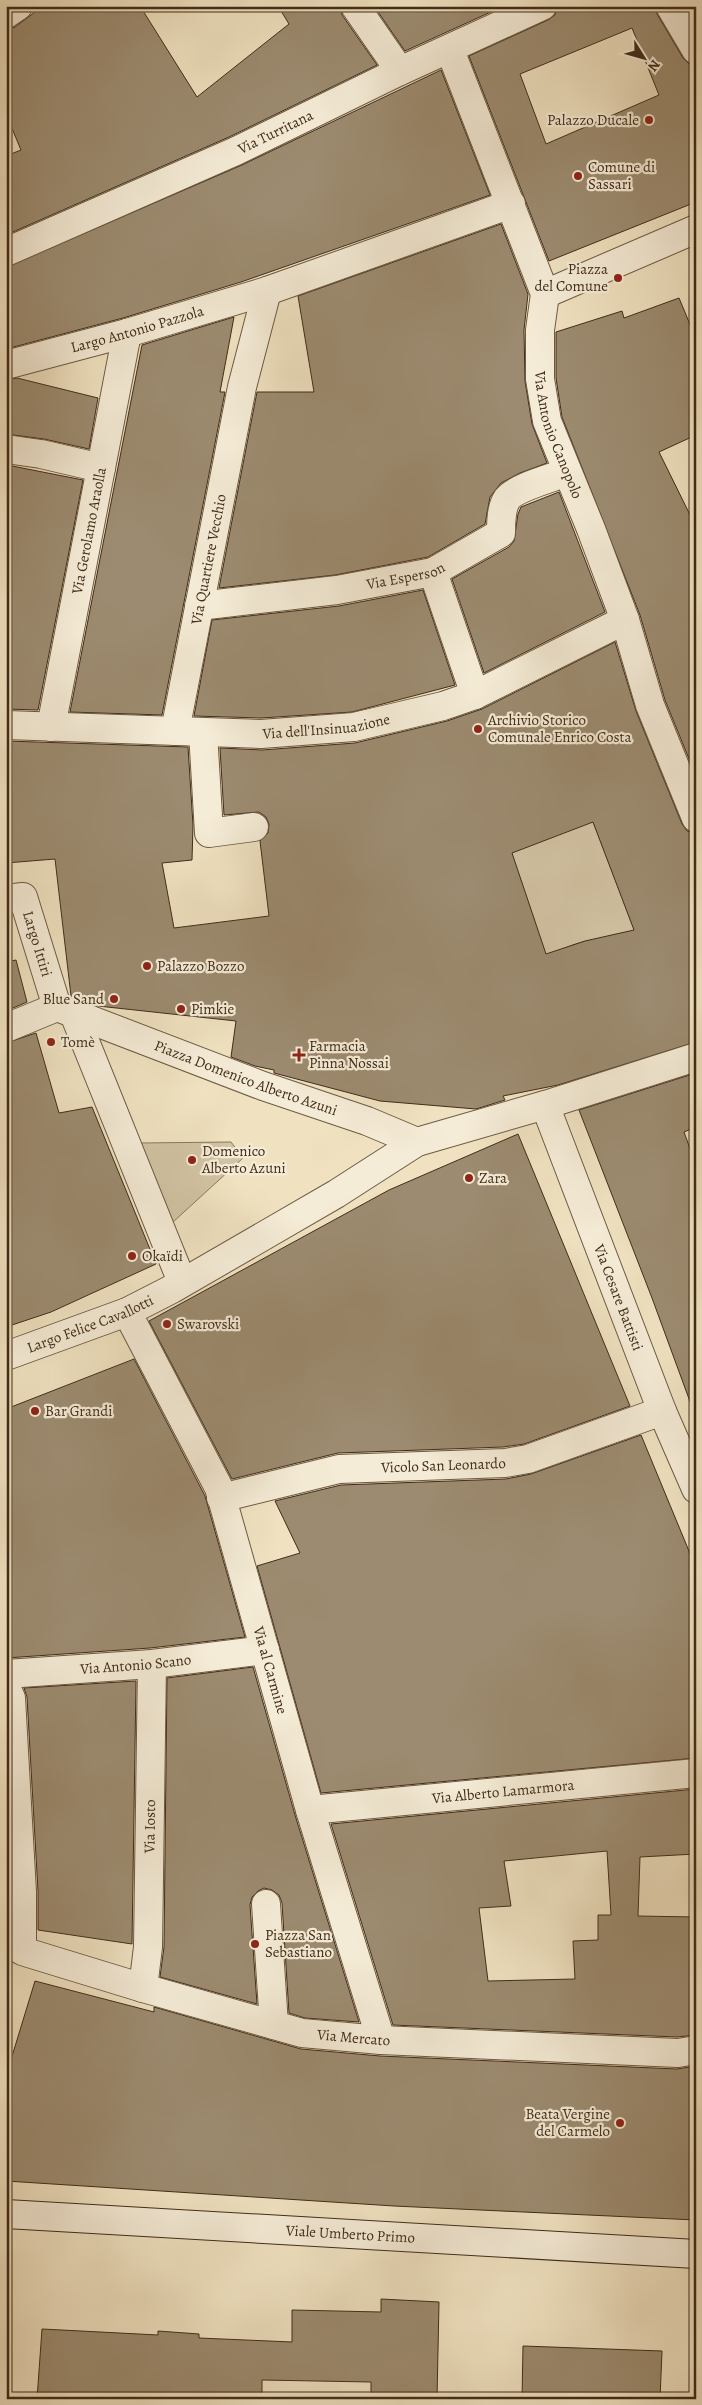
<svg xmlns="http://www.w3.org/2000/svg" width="702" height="2405" font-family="Alegreya,serif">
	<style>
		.green { fill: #d2c3a4; stroke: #89785e }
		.building { fill: #9c8b70; stroke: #402c19; fill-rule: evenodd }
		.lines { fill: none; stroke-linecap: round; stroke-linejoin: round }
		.pedestrian-casing { stroke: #6c5a43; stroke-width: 30 }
		.minor-casing { stroke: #6c5a43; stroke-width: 30 }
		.secondary-casing { stroke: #402c19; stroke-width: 30 }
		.pedestrian { stroke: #f5ecd7; stroke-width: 28 }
		.minor { stroke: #f5ecd7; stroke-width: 28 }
		.secondary { stroke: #f5ecd7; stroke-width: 28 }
		.poi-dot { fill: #8f2418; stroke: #f5ecd7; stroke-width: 2 }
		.labels { text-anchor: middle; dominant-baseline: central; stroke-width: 4.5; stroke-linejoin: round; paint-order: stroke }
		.poi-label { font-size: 15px; fill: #402c19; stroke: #f5ecd7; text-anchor: start }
		.street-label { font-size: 15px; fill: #402c19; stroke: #f5ecd7 }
	</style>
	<rect width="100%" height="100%" fill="#f0e2c1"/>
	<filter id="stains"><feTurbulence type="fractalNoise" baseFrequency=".004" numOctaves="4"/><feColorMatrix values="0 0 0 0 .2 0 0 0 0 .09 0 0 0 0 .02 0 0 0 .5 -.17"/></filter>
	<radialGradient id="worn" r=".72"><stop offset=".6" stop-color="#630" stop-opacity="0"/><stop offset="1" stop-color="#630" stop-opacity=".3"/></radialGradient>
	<path class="green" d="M593,822l43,112c-33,4 -68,5 -94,29l-8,-44 -14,-41 -89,-30z
		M231,1142l12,16 -71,65 -33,-80z"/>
	<path class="building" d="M43,6h97l57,91 92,-73 -11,-18h62l2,9 35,50 -148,72 -223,98v-79l15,-6 -15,-36v-84l9,-3z
		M374,6h130l-99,45z
		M557,6h97l3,8 26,44 5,5 8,3v136l-147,59 -80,-205 79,-36 7,-5zM632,28l27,67 -113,49 -26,-70z
		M688,6h8v13z
		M441,70l49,125 -249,87 -118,36 -117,31v-82l236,-102z
		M501,224l27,70 -4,36 1,51 7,43 15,39 -27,10 -19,10 -11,14 -5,27 -57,33 -93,18 -116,13 38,-196h57l-16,-96z
		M679,298l17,41v96l-37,17 37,75v249l-31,-76 -25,-85 -78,-198 -6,-39v-46l66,-21 2,7z
		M234,317l-14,75h5l-63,323 -92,-3 72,-367z
		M17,378l81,20 -9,51 -45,-10 -38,-5v-54z
		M7,465l76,15 -45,230 -32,-1z
		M559,492l46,120 -121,61 -32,-94 57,-32 5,-6 4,-27 3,-7z
		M423,590l32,95 -103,27 -91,6 -67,-2 18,-96 127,-14z
		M615,642l21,69 46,113 5,7 9,2v209l-138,43 -55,11 2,4 -29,9 -96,-8 -106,-28v-3l-19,-4 -24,-9 5,-36 -138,-15 -27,-10 -16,-137 -49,4v-122l182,6 5,78 -1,35 -30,3 12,65 95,-12 -9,-75 8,-8 1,-9 -3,-7 -7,-5 -35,3 -4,-67 42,2 93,-7 92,-22 35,-12zM593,822l41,108 -49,11 -39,13 -34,-101z
		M16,960l11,42 -21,9v-49z
		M36,1033l23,80 33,-6 64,157 -105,48 -45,15v-284z
		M696,1073v54l-12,5 12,33v241l-4,1 -40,-109 -73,-188z
		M518,1134l112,272 -106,38 -21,3 -165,6 -106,26 -83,-158 240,-131z
		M134,1359l71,137 40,141 -95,11 -144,10v-249z
		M641,1435l55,133v190l-375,35 -64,-227 43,-13 -25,-52 66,-16 165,-6 25,-5z
		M253,1667l42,148 64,207 -54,-4 -16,-5 -7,-110 -3,-8 -7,-5 -8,-2 -6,3 -6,6 -2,8 7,99 -97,-27 4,-30 3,-269z
		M136,1681l-4,263 -94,-14v-39l-11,-194 -3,-9z
		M696,1789v65l-56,3 -2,59 58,1v118l-19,2 -284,-12 -62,-201zM607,1851l4,64h-13v25l-25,1 2,38 -87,2 -9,-73 32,-2 -7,-45z
		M35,1981l119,31v-5l147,42 79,7 297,13 19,-3v154l-302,-14 -388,-25v-105z
		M381,2299l58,3 -2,97h-66v-17l-109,-2v19h-225l5,-70 116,6v-4l41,3v4l93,4v-32l89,2z
		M523,2346l139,5 -2,48h-138z"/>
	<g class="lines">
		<defs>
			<g id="pedestrian">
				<path d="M670,6l26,44"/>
				<path d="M74,1014l108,268"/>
				<path d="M6,1028l51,-21"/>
				<path id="s1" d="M221,1498l118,-29 166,-6 23,-4 134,-48"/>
			</g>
			<g id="minor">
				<path d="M355,6l45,65"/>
				<path d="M6,14l12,-8"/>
				<path id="s2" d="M450,50l95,244 -5,36v49l7,42 44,108 34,91 25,85 46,113"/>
				<path id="s3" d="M6,252l230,-101 164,-80 142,-65"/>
				<path d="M545,294l151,-65"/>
				<path id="s4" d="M6,365l121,-32 140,-42 244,-87"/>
				<path d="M6,449l35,5 60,14"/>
				<path d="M433,572l42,123"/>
				<path id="s5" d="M199,606l138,-16 96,-18 68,-39c0,-10 0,-25 6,-34 9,-12 46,-21 60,-27"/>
				<path id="s6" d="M6,725l255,9 93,-7 89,-21 32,-11 150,-75"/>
				<path id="s7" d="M51,727l76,-394"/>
				<path id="s8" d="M175,731l67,-344 25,-96"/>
				<path d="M203,732l6,101 45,-6"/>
				<path id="s9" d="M6,899l17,-2 34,110 206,79 104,35 50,21"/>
				<path id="s10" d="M545,1105l117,306 34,78"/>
				<path id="s11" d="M127,1312l92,176 91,322 71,230"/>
				<path id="s12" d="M6,1356l121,-44 45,-23 164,-95 81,-52 128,-37 151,-48"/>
				<path id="s13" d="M6,1674l146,-10 113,-14"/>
				<path id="s14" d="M6,1687l5,11 11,194v59l121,37 159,45 79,7 297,13 18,-3"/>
				<path id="s15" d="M310,1810l386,-37"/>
				<path d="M266,1904l8,121"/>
				<path id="s16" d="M143,1988l5,-41 4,-283"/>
			</g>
			<g id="secondary">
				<path id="s17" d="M6,2214l690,40"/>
			</g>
		</defs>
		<use href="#pedestrian" class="pedestrian-casing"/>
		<use href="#minor" class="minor-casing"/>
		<use href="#secondary" class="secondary-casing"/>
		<use href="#pedestrian" class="pedestrian"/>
		<use href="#minor" class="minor"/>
		<use href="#secondary" class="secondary"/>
	</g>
	<g class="poi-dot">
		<circle cx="649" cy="120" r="5"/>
		<circle cx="578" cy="176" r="5"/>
		<circle cx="618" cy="278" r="5"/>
		<circle cx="478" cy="729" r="5"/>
		<circle cx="147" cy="966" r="5"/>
		<circle cx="114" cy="999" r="5"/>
		<circle cx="181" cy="1009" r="5"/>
		<circle cx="51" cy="1042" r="5"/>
		<path d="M296.5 1047.5h5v5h5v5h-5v5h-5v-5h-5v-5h5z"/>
		<circle cx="192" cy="1160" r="5"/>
		<circle cx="469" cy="1178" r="5"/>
		<circle cx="132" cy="1256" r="5"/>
		<circle cx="167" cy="1324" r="5"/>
		<circle cx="35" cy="1411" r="5"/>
		<circle cx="255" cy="1944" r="5"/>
		<circle cx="620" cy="2123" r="5"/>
	</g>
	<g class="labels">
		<g class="poi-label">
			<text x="639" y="120" text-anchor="end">Palazzo Ducale</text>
			<text x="588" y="167">Comune di<tspan x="588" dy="17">Sassari</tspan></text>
			<text x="608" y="269" text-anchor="end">Piazza<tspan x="608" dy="17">del Comune</tspan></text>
			<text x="488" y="720">Archivio Storico<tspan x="488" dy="17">Comunale Enrico Costa</tspan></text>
			<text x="157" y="966">Palazzo Bozzo</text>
			<text x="104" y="999" text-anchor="end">Blue Sand</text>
			<text x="191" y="1009">Pimkie</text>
			<text x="61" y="1042">Tomè</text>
			<text x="309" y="1046">Farmacia<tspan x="309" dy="17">Pinna Nossai</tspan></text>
			<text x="202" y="1151">Domenico<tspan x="202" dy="17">Alberto Azuni</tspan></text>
			<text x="479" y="1178">Zara</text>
			<text x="142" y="1256">Okaïdi</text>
			<text x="177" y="1324">Swarovski</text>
			<text x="45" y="1411">Bar Grandi</text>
			<text x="265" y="1935">Piazza San<tspan x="265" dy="17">Sebastiano</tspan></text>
			<text x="610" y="2114" text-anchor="end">Beata Vergine<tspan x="610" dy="17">del Carmelo</tspan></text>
		</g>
		<g class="street-label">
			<text stroke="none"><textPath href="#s3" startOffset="295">Via Turritana</textPath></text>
			<text stroke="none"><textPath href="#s4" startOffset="136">Largo Antonio Pazzola</textPath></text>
			<text stroke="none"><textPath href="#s2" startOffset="406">Via Antonio Canopolo</textPath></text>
			<text stroke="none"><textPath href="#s7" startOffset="200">Via Gerolamo Araolla</textPath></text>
			<text stroke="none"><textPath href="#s8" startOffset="175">Via Quartiere Vecchio</textPath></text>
			<text stroke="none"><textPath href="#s5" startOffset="209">Via Esperson</textPath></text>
			<text stroke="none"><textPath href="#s6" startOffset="321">Via dell'Insinuazione</textPath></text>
			<text stroke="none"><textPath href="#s9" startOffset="66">Largo Ittiri</textPath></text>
			<text stroke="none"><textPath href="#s9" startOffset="334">Piazza Domenico Alberto Azuni</textPath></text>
			<text stroke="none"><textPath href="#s10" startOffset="206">Via Cesare Battisti</textPath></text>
			<text stroke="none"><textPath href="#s12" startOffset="90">Largo Felice Cavallotti</textPath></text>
			<text stroke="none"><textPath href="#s1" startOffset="226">Vicolo San Leonardo</textPath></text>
			<text stroke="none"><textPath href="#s13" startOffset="130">Via Antonio Scano</textPath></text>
			<text stroke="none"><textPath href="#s11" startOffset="388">Via al Carmine</textPath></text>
			<text stroke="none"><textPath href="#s15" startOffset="194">Via Alberto Lamarmora</textPath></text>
			<text stroke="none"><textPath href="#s16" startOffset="162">Via Iosto</textPath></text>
			<text stroke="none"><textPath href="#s14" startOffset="609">Via Mercato</textPath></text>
			<text stroke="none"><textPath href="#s17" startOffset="345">Viale Umberto Primo</textPath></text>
		</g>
	</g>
	<rect width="702" height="2405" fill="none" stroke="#f0e2c1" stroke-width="25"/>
	<rect x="8" y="8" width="687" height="2390" fill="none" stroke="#402c19" stroke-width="2.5"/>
	<rect x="12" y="12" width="677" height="2380" fill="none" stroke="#402c19"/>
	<g transform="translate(644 58) rotate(127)" stroke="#f5ecd7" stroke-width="4" paint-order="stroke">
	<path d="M0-4L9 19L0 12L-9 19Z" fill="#402c19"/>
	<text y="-8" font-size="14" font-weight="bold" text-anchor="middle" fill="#402c19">N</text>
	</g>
	<rect width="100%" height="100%" filter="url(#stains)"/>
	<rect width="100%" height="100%" fill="url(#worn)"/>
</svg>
